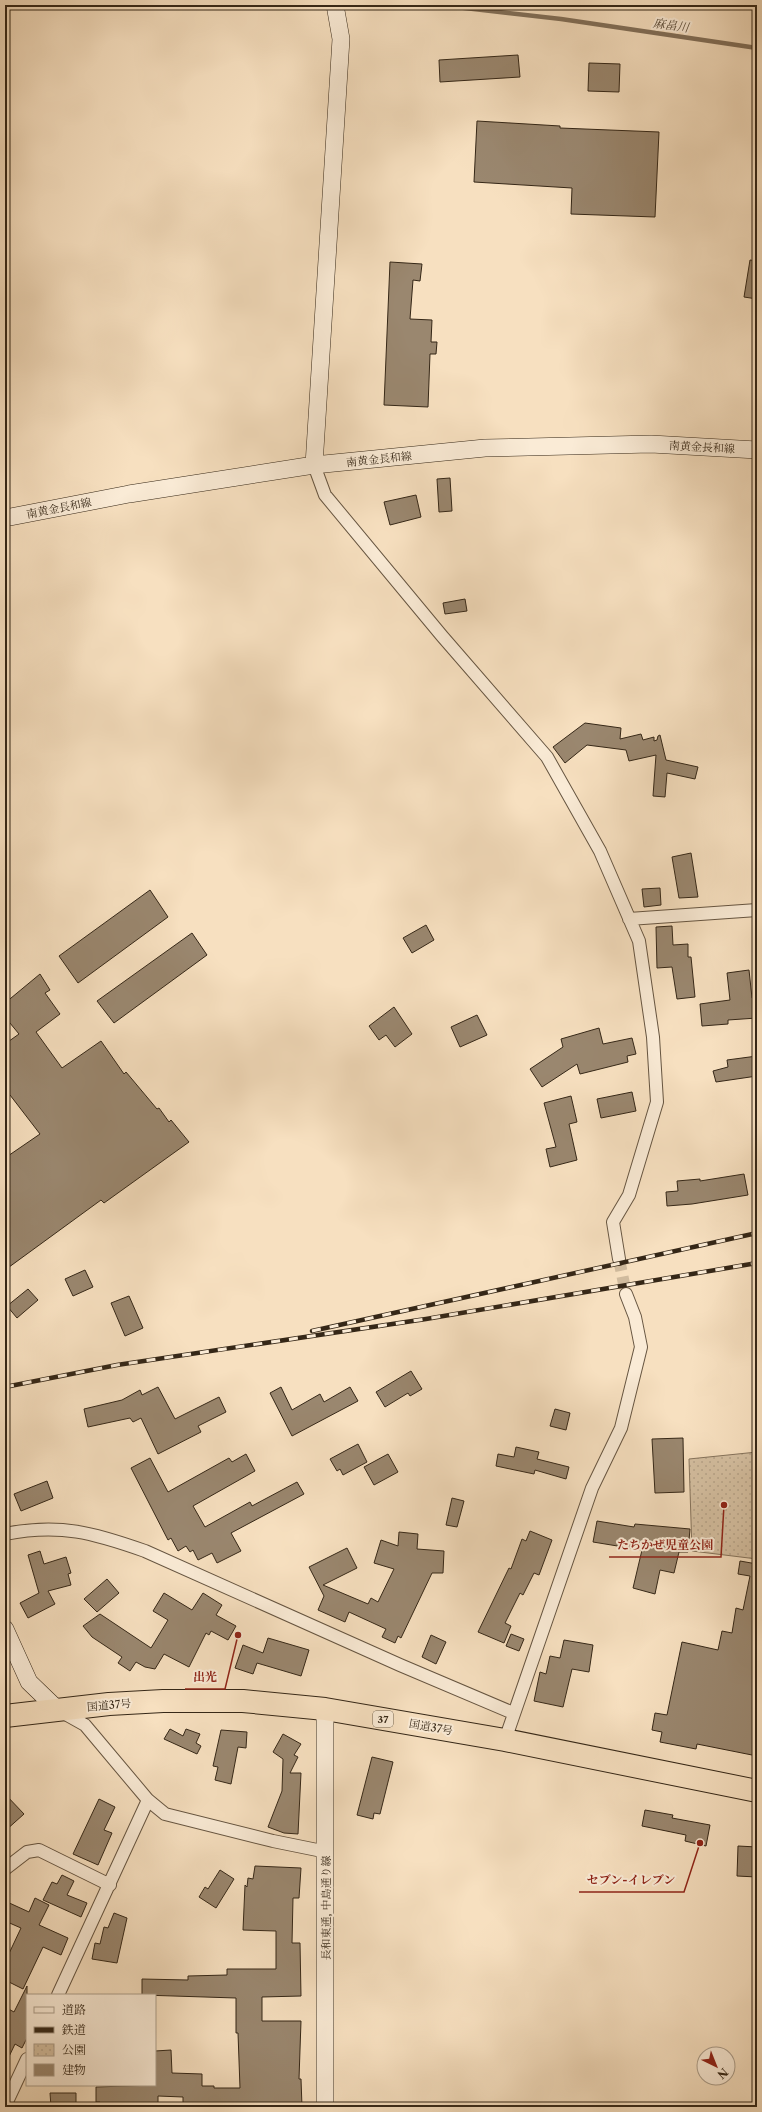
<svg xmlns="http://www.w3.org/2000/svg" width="762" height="2112" font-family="'Libre Caslon Text','Noto Serif JP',serif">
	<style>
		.park { fill: url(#park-dots); stroke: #86745d }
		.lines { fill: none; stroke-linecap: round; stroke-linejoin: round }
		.stream { stroke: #82705a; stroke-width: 4.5 }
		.building { fill: #9a876f; stroke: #352717 }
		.street-tunnel { stroke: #d0bb9e; stroke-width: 12; stroke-dasharray: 12 6; stroke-linecap: butt }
		.street-casing { stroke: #665541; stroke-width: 14 }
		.secondary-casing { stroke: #352717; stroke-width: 18 }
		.highway-casing { stroke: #352717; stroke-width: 24 }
		.street { stroke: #faebd6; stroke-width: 12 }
		.secondary { stroke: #faebd6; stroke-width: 17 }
		.highway { stroke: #f7e0c0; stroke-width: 22 }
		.rail-casing { stroke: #352717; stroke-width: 4.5 }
		.rail { stroke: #faebd6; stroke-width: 3; stroke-dasharray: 9; stroke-linecap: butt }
		.labels { text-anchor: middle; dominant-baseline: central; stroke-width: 4; stroke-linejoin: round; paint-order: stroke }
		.shield { fill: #faebd6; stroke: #706250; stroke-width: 1 }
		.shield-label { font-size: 10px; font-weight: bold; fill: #352717 }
		.street-label { font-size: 11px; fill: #352717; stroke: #faebd6 }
		.water-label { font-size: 12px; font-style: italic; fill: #5b4c39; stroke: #faebd6 }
		.leader { fill: none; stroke: #8f2418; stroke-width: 1.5 }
		.callout-dot { fill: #8f2418; stroke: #faebd6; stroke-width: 1.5 }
		.callout-label { font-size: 12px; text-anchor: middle; font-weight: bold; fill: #8f2418; stroke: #faebd6; stroke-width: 4; stroke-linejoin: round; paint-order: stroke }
	</style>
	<defs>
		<pattern id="park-dots" width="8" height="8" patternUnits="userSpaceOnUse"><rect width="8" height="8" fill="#d6c1a3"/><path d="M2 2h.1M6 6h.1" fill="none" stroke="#b8a68c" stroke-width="1.8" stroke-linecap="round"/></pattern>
	</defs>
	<rect width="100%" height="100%" fill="#f7e0c0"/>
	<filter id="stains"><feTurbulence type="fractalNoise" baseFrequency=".005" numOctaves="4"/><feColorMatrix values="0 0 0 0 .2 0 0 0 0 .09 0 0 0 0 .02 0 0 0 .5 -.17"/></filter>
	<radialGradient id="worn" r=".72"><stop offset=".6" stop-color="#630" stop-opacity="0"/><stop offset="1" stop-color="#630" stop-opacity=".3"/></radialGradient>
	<path class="park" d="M757,1452v107l-65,-8 -3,-92z"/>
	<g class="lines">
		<path class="stream" d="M439,5l122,14 196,29"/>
	</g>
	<path class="building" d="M518,55l2,22 -80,5 -1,-22z
		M589,63l31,1 -1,28 -31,-1z
		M477,121l83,5v2l99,4 -4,85 -84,-3 1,-26 -98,-6z
		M750,260l7,1v38l-13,-2z
		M390,262l32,2 -2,17 -7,-1 -3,39 22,1 -1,22h6l-1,12h-6l-2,53 -44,-2z
		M450,478l2,33 -13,1 -2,-33z
		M416,495l5,22 -31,8 -6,-23z
		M465,599l2,12 -22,3 -2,-11z
		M585,723l36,5 -1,11 21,-5 2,6 11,-3v4l3,-1 1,-4 2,-1 6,25 32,7 -3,12 -28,-6 -2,24 -12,-1 3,-41 -27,6 -3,-11 -39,-5 -22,18 -12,-16z
		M691,853l7,44 -19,1 -7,-41z
		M660,888l1,17 -17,2 -2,-18z
		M150,890l18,27 -90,66 -19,-27z
		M426,925l8,15 -22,13 -9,-15z
		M672,926l1,19 15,-1v13h3l4,40 -18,2 -5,-32 -15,1 -1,-41z
		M192,933l15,22 -93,68 -17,-22z
		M749,970l3,28 3,-1 2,21 -29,2v4l-26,2 -2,-22 30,-4 -3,-27z
		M40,974l10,16 -5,3 15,21 -24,18 26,36 39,-27 23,33 2,-2 31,37 2,-1 10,14 2,-2 18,22 -85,61 -3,-3 -96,70v-112l35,-24 -30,-39 -5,3v-54l14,-10 -14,-17v-14z
		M394,1007l18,27 -17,13 -9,-12 -7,5 -10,-14z
		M477,1015l10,20 -27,12 -9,-20z
		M599,1028l4,16 29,-6 4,16 -9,2 1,6 -48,12 -3,-10 -35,23 -12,-18 33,-22 -2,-8z
		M757,1056v20l-41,6 -3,-11 15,-4 -1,-7z
		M632,1092l4,19 -35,7 -4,-19z
		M571,1096l6,26 -8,2 8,36 -27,7 -4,-18 10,-2 -12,-44z
		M744,1174l4,21 -56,9 -25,2 -1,-14 12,-1 -1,-10 23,-2v2z
		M85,1270l8,17 -20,9 -8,-17z
		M28,1289l10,11 -21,18 -10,-12z
		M129,1296l14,32 -18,8 -14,-33z
		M411,1371l11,18 -12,7 -2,-3 -23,14 -9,-15z
		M158,1387l17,32 44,-22 7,15 -28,14 3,6 -43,22 -17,-36 -8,4 -3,-4 -42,9 -4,-18 38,-9 18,-10 2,5z
		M281,1387l11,23 28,-16 4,8 26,-15 8,14 -66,35 -22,-43z
		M555,1409l15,4 -4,17 -16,-4z
		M683,1438l1,54 -29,1 -3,-54z
		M358,1444l9,18 -24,13 -3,-6 -3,2 -7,-12z
		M516,1447l23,5 -2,7 32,8 -3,12 -31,-9 -1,4 -38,-8 2,-12 16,3z
		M246,1454l9,17 -62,35 12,21 45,-25 2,4 45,-24 7,12 -73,39 10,18 -24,12 -5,-10 -14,7 -5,-10 -3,2 -4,-6 -8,5 -7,-13 -3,2 -37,-72 19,-10 18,34 61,-34 3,4z
		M388,1454l10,18 -24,13 -10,-18z
		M47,1481l6,17 -32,13 -7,-17z
		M452,1498l12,3 -7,26 -11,-2z
		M597,1521l37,6 1,-3 55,5 -2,23h-9l-5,21 -14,-3 -5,24 -22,-6 9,-38 -49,-8z
		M530,1531l22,9 -13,35 -5,-2 -11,22 -3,-2 -15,30 6,3 -7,17 -26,-11 31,-64 2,1 11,-30 4,2z
		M399,1532l19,2 -1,15 27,2 -1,22h-11l-31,65 -3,-2 -3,7 -13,-6 4,-8 -37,-17 -4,10 -27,-12 6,-14 -15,-29 38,-19 10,20 -34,17 45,19 3,-6 7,4 16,-33 -20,-6 7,-23 17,6z
		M40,1551l4,13 22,-7 5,16 -3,1 3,11 -23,6 7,13 -27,14 -8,-15 19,-10 -11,-38z
		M740,1561l17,3v192l-60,-12 -1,5 -36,-7 2,-10 -10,-2 3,-17 12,2 15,-73 36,8 4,-19 10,2 4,-25 7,2 7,-34 -12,-2z
		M107,1579l12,14 -22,19 -13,-13z
		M164,1593l28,17 11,-17 19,12 -6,10 20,11 -8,14 -17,-9 -2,4 -3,-2 -17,34 -25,-13 -9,15 -10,-2 -9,-5 -6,9 -12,-8 4,-6 -30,-20 -9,-11 17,-12 51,34 17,-28 -15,-9z
		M511,1634l13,5 -5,12 -13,-5z
		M431,1635l15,7 -10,22 -14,-7z
		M268,1638l41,12 -8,26 -44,-13 -4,11 -18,-6 8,-23 20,8z
		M564,1640l29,5 -4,27 -17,-3 -9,38 -29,-6 6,-29 6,2 4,-18 10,2z
		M170,1729l13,7 3,-7 14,5 -4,9 5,3 -4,8 -33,-15z
		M221,1730l26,2 -1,16 -8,-1 -7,37 -16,-4 3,-13 -5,-1z
		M283,1734l18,10 -7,11 4,2 -8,16h11l-3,61 -14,-1 -16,-6 14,-36 1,-32 -10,-7z
		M372,1757l21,5 -13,52 -6,-1 -1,6 -16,-4z
		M5,1794l19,20 -19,17z
		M99,1799l16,8 -11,23 8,3 -14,32 -25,-11z
		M645,1810l28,5 -1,3 38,7 -4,21 -21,-5 1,-6 -44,-9z
		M738,1846l19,1v30l-20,-1z
		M255,1866l46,2 -2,30h-6l-1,45h8l1,53 -39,1v24h39l-2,58h2l1,28h-119v-10l-25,-1v11h-57l-1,-5h-4v-15l59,-2v-34l16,-1 1,23 30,1v12h12v2h26l-2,-55h-2v-35l-94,-3v-16l46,1v-4l39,-1v-6h49v-38l-33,-1 2,-45 2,2 1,-9 5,1z
		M220,1870l14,9 -18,29 -17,-11 6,-10 3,2z
		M62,1875l12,6 -7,14 20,8 -6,14 -38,-17 9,-18 5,2z
		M35,1898l14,7 -10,20 29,13 -7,17 -18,-8 -20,42 -18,-9v-18l16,-34 -16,-7v-20l24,11z
		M114,1913l13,5 -10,45 -25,-4 3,-16 5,1 4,-17 4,1z
		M27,1986v52l-5,10 -7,-4 -10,21v-58l9,5z
		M50,2093h26v14h-25z"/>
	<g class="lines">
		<path class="street-tunnel" d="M619,1259l7,35"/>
		<defs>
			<path id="street" d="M314,465l11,30 117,141 105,121 53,94 39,90 14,96 4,65 -28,93 -16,27 6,37
				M629,919l128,-9
				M5,1534c55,-11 89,-1 140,17l255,114 113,48
				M60,1711l25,14 63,75 17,14 108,27 54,11
				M505,1740l87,-252 29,-60 20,-81 -6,-30 -9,-23
				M5,1869l22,-17 12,-2 71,35
				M58,1995l90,-195
				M5,2106l22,-47"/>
			<path id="secondary" d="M314,465l27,-426 -6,-34
				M5,518l124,-24 185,-29 171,-17 166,-4 106,6
				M5,1629l24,53 28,27
				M325,2107v-398"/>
			<path id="highway" d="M5,1716l104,-12 54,-3h80l82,8 180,31 252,51"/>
		</defs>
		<use href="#street" class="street-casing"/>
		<use href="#secondary" class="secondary-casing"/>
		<use href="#highway" class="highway-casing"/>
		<use href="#street" class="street"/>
		<use href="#secondary" class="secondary"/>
		<use href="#highway" class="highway"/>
		<defs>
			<path id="rail" d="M312,1331l445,-98
				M5,1387l112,-22 309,-46 331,-56"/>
		</defs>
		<use href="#rail" class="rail-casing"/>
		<use href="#rail" class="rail"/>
	</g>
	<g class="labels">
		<rect class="shield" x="373" y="1711" width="20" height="16" rx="3"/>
		<g class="shield-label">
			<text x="383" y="1719">37</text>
		</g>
		<g class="street-label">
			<text transform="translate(702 447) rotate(3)">南黄金長和線</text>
			<text transform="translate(379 459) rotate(-6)">南黄金長和線</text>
			<text transform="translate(59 508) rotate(-11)">南黄金長和線</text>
			<text transform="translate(109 1705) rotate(-5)">国道37号</text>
			<text transform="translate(431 1727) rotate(10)">国道37号</text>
			<text transform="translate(326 1908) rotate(-90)">長和東通, 中島通り線</text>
		</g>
		<g class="water-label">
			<text transform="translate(671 25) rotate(8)">麻畠川</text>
		</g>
	</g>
	<path class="leader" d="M724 1505L721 1557H609M238 1635L225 1689H185M700 1843L684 1892H579"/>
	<g class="callout-dot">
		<circle cx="724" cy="1505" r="4"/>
		<circle cx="238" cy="1635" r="4"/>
		<circle cx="700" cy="1843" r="4"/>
	</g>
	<g class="callout-label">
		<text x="665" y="1549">たちかぜ児童公園</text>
		<text x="205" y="1681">出光</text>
		<text x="631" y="1884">セブン-イレブン</text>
	</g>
	<rect width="762" height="2112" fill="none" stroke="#f7e0c0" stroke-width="20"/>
	<rect x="6" y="6" width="750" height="2100" fill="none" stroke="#352717" stroke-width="2"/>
	<rect x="10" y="10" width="742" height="2092" fill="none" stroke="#352717"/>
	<rect x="26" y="1994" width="130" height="92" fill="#faebd6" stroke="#ab9d8a"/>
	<rect x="34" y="2007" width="20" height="6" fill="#faebd6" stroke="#ab9d8a"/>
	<text x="62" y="2014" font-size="12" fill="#352717">道路</text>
	<rect x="34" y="2027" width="20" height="6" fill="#352717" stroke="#ab9d8a"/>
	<text x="62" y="2034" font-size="12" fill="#352717">鉄道</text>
	<rect x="34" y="2044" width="20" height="12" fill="url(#park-dots)" stroke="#ab9d8a"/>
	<text x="62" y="2054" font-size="12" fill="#352717">公園</text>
	<rect x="34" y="2064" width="20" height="12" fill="#9a876f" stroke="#ab9d8a"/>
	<text x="62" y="2074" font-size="12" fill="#352717">建物</text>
	<g transform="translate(716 2066) rotate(137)"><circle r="19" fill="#faebd6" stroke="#ab9d8a"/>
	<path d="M0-3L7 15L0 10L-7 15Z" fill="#8f2418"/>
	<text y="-6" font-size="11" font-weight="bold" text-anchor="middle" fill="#352717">N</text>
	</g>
	<rect width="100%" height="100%" filter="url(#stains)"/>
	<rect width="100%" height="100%" fill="url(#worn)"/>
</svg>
